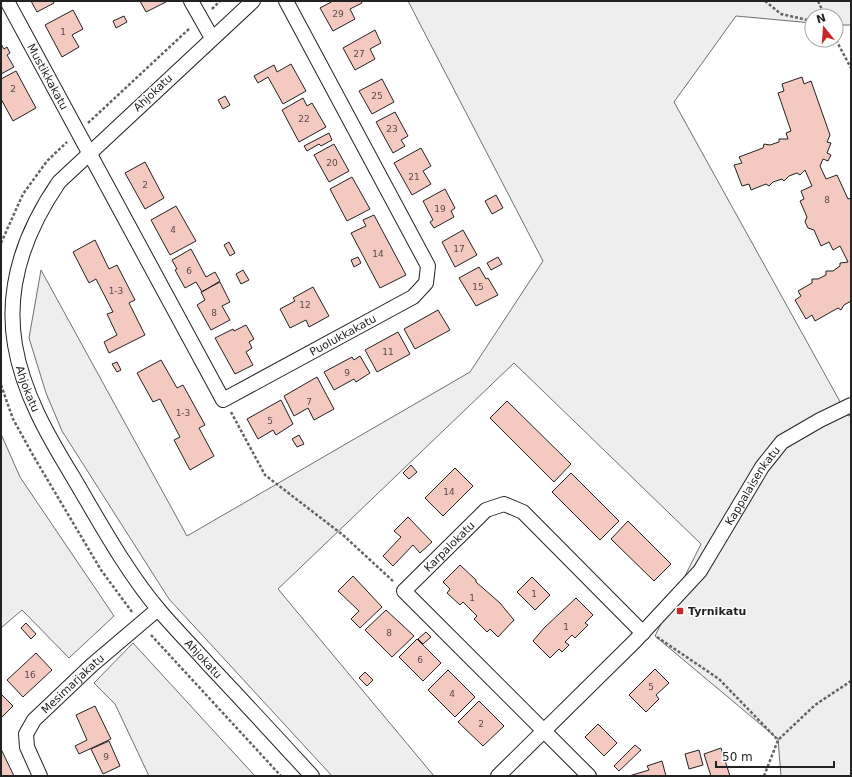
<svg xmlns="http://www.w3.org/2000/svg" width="852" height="777" font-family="'DejaVu Sans',sans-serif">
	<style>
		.green { fill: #eee; stroke: #6f6f6f }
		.building { fill: #f3c9c0; stroke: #222 }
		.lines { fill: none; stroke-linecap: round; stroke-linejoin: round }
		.street-casing { stroke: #222; stroke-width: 16 }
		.path { stroke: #646464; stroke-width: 2.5; stroke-dasharray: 3 2; stroke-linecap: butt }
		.street { stroke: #fff; stroke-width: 14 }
		.poi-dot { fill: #c62828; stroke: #fff; stroke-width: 1.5 }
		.labels { text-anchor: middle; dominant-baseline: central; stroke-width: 3; stroke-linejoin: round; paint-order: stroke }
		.number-label { font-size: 9px; fill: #564c4a }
		.street-label { font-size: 11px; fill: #222; stroke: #fff }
		.poi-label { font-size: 11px; font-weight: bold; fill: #222; stroke: #fff; text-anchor: start }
	</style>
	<rect width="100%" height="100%" fill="#fff"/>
	<path class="green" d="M408,1h443v24h-15v-9h-24v7l-76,-7 -62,86 174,314 3,-1v361h-70l-3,-37 -123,-103 46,-92 -187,-181 -236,226 156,187h-102l-163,-177 -107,-168 -16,-38 -17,-55 12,-68 146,266 283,-164 73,-111z
		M1,434l19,43 94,139 -45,42 -47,-48 -21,18z
		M133,643l122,133h-106l-34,-72 -21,-21z"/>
	<path class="building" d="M31,1h22l1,2 -17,9z
		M140,1h25l1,1 -20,10z
		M333,1h28l1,2 -12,6 5,10 -22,12 -13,-23z
		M73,10l10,19 -11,6 7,12 -17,10 -17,-32z
		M124,16l3,6 -11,6 -3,-7z
		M375,30l6,13 -11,6 5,10 -20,11 -12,-22z
		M1,44l3,5 3,-2 3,6 -3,2 7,12 -13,7z
		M291,64l15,27 -23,13 -15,-27 -10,6 -4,-7 20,-11 3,7z
		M16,71l20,37 -23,13 -12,-22v-20z
		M802,77l2,7 7,-3 19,54 -3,7 4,1 -4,10 4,2 -3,6 -5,-2 -3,7 6,13 11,-4 11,24 3,-1v103l-7,4 -3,5 -3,-2 -23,13 -3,-6 -6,4 -11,-19 6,-4 -3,-5 14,-8v-4h6l8,-4v-4h7l7,-5v-3l8,-1 -8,-16 -7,4 -4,-8 -8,4 -7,-16 -6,-2 -3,-6 2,-5 -7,-16 4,-2 -3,-8 11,-5 -7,-16 -5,5 -3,-2 -8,3 -5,5 -2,-2 -9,3 -4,4 -3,-2 -15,6 -2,-6 -7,2 -8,-21 8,-2 -3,-6 24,-9 1,-4 6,1 9,-3v-3h9l-2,-6 5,-2 -13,-38 6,-2 -2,-7z
		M382,79l12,23 -22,12 -13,-23z
		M225,96l5,9 -7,4 -5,-9z
		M303,98l4,8 5,-3 14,24 -27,15 -17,-32z
		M395,112l13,24 -7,4 4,6 -12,7 -17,-31z
		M329,133l3,7 -11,6 -2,-2 -12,7 -3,-5z
		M334,144l15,27 -20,11 -15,-27z
		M421,148l10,18 -8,5 8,13 -19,11 -18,-32z
		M145,162l19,36 -19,11 -20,-36z
		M352,177l18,32 -23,12 -17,-32z
		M445,189l10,19 -4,3 3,6 -20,11 -4,-6 3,-2 -10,-19z
		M496,195l7,13 -11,6 -7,-13z
		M176,206l20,35 -26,14 -19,-35z
		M374,215l32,60 -26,13 -29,-55 15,-7 -3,-6z
		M463,230l14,25 -22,12 -13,-25z
		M95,240l14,29 8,-4 18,35 -6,3 16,32 -36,18 -5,-11 13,-7 -10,-21 6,-2 -17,-33 -7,4 -16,-31z
		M229,242l6,11 -5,3 -6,-11z
		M191,249l15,28 9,-5 5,9 -18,11 -6,-10 -11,6 -10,-18 2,-1 -5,-9z
		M358,257l3,6 -7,4 -3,-7z
		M498,257l4,7 -11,6 -4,-7z
		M479,267l7,12 2,-1 10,17 -22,11 -17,-28z
		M243,270l6,10 -8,4 -5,-10z
		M220,282l10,20 -8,4 8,14 -19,10 -14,-25 8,-5 -4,-8z
		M313,287l16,29 -20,11 -3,-7 -16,8 -10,-19 15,-8 -2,-3z
		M438,310l12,20 -35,19 -11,-20z
		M246,325l8,14 -5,3 3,6 -6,4 7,13 -18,9 -20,-36 18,-9 1,2z
		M398,332l12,22 -33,18 -12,-22z
		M360,356l10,17 -14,9 -2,-3 -20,11 -10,-18 28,-15 2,3z
		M161,360l16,28 6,-3 22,40 -6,3 15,28 -24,14 -16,-30 6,-3 -20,-38 -7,3 -16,-29z
		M117,362l4,8 -4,2 -5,-8z
		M317,377l17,32 -20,11 -6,-12 -14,8 -10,-20z
		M281,400l12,24 -17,11 -3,-5 -15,9 -11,-20z
		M507,401l64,63 -17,18 -64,-64z
		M299,435l5,9 -7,3 -5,-8z
		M411,465l6,7 -8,7 -6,-6z
		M455,468l18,18 -30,30 -18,-18z
		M571,473l48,48 -19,19 -48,-48z
		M408,517l24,25 -12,11 -7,-8 -20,21 -10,-10 18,-19 -7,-6z
		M628,521l43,43 -17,17 -43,-42z
		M460,565l16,15v2l24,21 14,17 -16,17 -8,-8 -3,3 -13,-13 3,-3 -14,-14 -3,3 -13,-12 3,-4 -7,-7z
		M353,576l29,31 -22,21 -9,-9 8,-8 -21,-20z
		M532,577l18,18 -15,15 -18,-18z
		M576,598l17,17 -8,8 3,2 -13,13 -3,-3 -7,7 4,3 -7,7 -3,-3 -9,9 -17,-17 11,-13z
		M386,610l28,26 -22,21 -27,-27z
		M26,623l10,11 -5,5 -10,-11z
		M426,632l5,5 -8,7 -5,-5z
		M417,639l24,24 -18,18 -24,-24z
		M36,653l16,17 -29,27 -16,-17z
		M655,669l14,14 -13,12 3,4 -13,13 -17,-17z
		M448,670l27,27 -20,20 -27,-27z
		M365,672l8,8 -6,6 -8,-8z
		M1,694l12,12 -12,12z
		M479,701l25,25 -21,20 -25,-24z
		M95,706l16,33 -32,15 -4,-8 12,-6 -11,-25z
		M598,724l19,19 -13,13 -19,-19z
		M109,741l11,25 -17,8 -12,-25z
		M635,745l6,5 -22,21 -5,-5z
		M721,748l9,28h-19l-7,-22z
		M1,749l13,27h-13z
		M699,750l4,15 -14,4 -4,-15z
		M662,761l4,15h-37l20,-6 -2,-4z"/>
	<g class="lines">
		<defs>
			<g id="street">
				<path id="s1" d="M7,1l216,399 190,-103 13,-14 2,-17 -142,-265"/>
				<path d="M191,1l21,37"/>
				<path id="s2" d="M253,1l-194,181c-33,48 -54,104 -44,163 8,48 33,91 58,132 26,44 53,94 86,133 16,19 34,37 50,55 35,37 69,74 103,111"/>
				<path id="s3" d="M40,776l-13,-29 -1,-13 8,-14 58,-55 66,-56"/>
				<path id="s4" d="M498,776l137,-135 65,-70 62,-104 20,-25 38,-22 31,-15"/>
				<path id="s5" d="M589,776l-185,-185 82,-81 18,-6 19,8 120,121"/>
			</g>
		</defs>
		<use href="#street" class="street-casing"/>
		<path class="path" d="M765,1l16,13 31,7
			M818,1l7,15
			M212,9l8,-8
			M836,40l15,28
			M88,123l102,-95
			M1,243l22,-49 24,-33 20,-19
			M1,385l12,34 21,38 67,113 31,42
			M231,412l34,63 78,60 51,47
			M151,635l130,141
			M657,637l62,42 59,61
			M764,776l14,-36 37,-35 36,-24"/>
		<use href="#street" class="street"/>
	</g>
	<rect class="poi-dot" x="676" y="607" width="8" height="8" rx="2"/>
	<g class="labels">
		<g class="number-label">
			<text x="338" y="14">29</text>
			<text x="63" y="32">1</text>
			<text x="359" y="54">27</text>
			<text x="13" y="89">2</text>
			<text x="377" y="96">25</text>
			<text x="304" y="119">22</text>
			<text x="392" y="129">23</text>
			<text x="332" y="163">20</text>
			<text x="414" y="177">21</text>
			<text x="145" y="185">2</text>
			<text x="827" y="200">8</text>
			<text x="440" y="209">19</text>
			<text x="173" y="230">4</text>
			<text x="459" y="249">17</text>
			<text x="378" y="254">14</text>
			<text x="189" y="271">6</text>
			<text x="478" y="287">15</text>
			<text x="116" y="291">1-3</text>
			<text x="305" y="305">12</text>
			<text x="214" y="313">8</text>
			<text x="388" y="352">11</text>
			<text x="347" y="373">9</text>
			<text x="309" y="402">7</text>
			<text x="183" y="413">1-3</text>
			<text x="270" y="421">5</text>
			<text x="449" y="492">14</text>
			<text x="534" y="594">1</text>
			<text x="472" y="598">1</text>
			<text x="566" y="627">1</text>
			<text x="389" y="633">8</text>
			<text x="420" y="660">6</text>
			<text x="30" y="675">16</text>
			<text x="651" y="687">5</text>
			<text x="452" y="694">4</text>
			<text x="481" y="724">2</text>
			<text x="106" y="757">9</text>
		</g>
		<g class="street-label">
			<text stroke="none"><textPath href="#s1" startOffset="86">Mustikkakatu</textPath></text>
			<text transform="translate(153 93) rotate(-43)">Ahjokatu</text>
			<text stroke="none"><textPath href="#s1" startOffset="590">Puolukkakatu</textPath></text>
			<text stroke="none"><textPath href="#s2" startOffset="484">Ahjokatu</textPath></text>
			<text stroke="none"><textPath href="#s4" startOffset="388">Kappalaisenkatu</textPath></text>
			<text stroke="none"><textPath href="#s5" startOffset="325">Karpalokatu</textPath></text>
			<text stroke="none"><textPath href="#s2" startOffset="808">Ahjokatu</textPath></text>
			<text stroke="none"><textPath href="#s3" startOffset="114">Mesimarjakatu</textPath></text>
		</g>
		<g class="poi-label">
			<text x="688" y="611">Tyrnikatu</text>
		</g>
	</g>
	<rect width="852" height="777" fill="none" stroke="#222222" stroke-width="4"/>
	<g transform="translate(824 28) rotate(343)"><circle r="19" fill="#ffffff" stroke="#a7a7a7"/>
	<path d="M0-3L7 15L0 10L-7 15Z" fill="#c62828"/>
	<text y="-6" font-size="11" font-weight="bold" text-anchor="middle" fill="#222222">N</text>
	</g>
	<path d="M716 761v6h118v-6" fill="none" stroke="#222222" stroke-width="2"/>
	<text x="722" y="761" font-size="12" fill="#222222" stroke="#ffffff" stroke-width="3" paint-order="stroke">50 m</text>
</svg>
